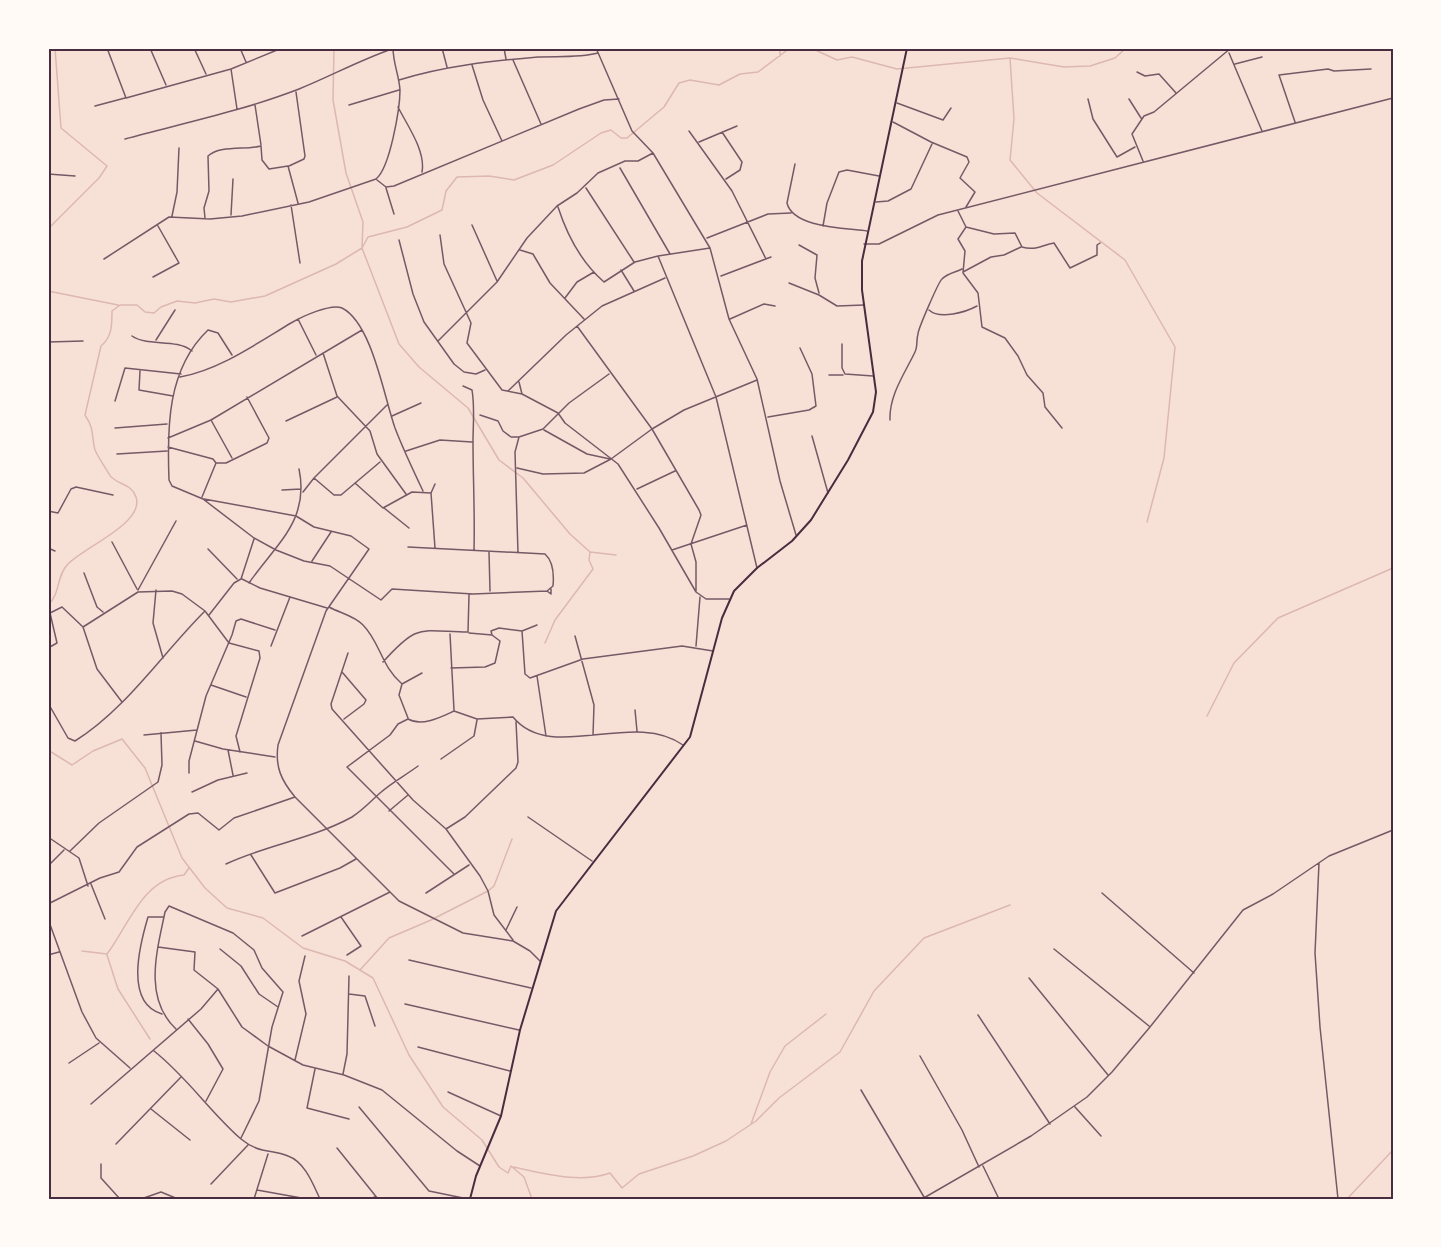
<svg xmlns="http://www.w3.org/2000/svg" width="1441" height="1247" font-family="Karla,sans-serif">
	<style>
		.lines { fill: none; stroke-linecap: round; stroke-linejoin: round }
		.stream { stroke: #dcb8b0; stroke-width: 1.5 }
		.minor { stroke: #755966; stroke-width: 1.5 }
		.secondary { stroke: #4a2c40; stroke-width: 2 }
		.neatline { fill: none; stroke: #4a2c40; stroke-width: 2 }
	</style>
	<rect width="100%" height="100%" fill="#f7e1d7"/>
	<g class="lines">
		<path class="stream" d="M334,48l-1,52 13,73 17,49 -1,26 37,96 20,23 49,41 31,52 24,18 47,56 20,18 26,3
			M798,48h3
			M811,48l26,12 15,-3 45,12 113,-11 54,9 26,-1 25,-8 11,-10
			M1389,48l4,5
			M780,56v-8
			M1010,58l4,61 -4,41 27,33 88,67 50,87 -11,111 -17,64
			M48,229l51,-51 8,-12 -46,-38 -6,-80
			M48,291l70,14
			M48,605c13,-12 8,-29 20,-41 16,-17 77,-41 68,-67 -5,-15 -21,-12 -27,-23 -4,-7 -11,-17 -14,-24 -4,-15 0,-20 -10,-35l16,-69c11,-9 11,-21 11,-35l8,-6h17l8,7 9,1 7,-6 16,-6 18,2 19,-4 17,3 34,-6 71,-32 26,-16 6,-11 39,-10 35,-17 4,-19 11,-14 32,-1 25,4 39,-15 48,-32 10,-3 10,8h6l37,-31 15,-24 11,-3 29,5 21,-11 18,-2 32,-24
			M545,643l10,-23 38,-51 -4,-9 1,-8
			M1207,716l27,-53 44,-45 115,-50
			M48,750l24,15 21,-14 29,-12 23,29 37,90 23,30 22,20 36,10 40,30 42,13 28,17 36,77 34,52 39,33 17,27 9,6 3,-7 13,11 8,22
			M82,951l25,3c22,-29 35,-75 77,-79l5,-7
			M107,955l11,34 32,50
			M360,970l29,-32 42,-18 57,-29 6,-5 18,-47
			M751,1124l19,-52 15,-26 41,-32
			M513,1167c31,6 67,17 97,6l12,15 17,-14 54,-18 33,-15 30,-20 23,-23 61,-46 34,-61 50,-53 86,-33
			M1347,1199l46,-49"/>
		<path class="minor" d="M107,48l19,50 105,-29 51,-21
			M150,48l16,37
			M194,48l12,26
			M240,48l6,14
			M442,48l5,19
			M504,48l2,11
			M596,48l36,83 21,22 57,95 19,71 28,60 23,102 16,54
			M1181,50l3,-2
			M1229,53l33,78
			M513,60l28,64
			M1235,64l27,-7
			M472,65l11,35 19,41
			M231,69l6,40
			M1137,72l8,4 14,-2 17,19
			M399,80c45,-14 92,-19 139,-23 20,-1 41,1 60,-4
			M1088,99l5,20 24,38 18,-10
			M1129,99l12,19
			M897,103l46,17 8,-12
			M255,105l6,40
			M349,105l50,-15
			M95,106l30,-8
			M398,107c9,18 28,44 24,65
			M893,122l38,20 36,15 2,5 -9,16 15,14 -9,15
			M1295,122l-16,-47 49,-6 6,2 37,-2
			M689,131l43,60 34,68
			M722,132l20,30 -2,8 -14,9
			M125,139c59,-16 117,-28 174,-50 32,-13 61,-29 93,-40
			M699,142l38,-16
			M1143,161l-11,-27 12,-18 10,-4 77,-64
			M795,164l-8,39c6,25 59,25 80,28
			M289,166l15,-7 1,-3 -9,-64
			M620,168l50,86
			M48,174l27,2
			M377,180l9,7 8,-1 185,-77 25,-9 15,-1
			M386,188l8,26
			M586,188l48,74
			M876,202l12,-1 23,-12 21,-45
			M291,205l9,58
			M558,207c9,28 23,55 46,75l31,-20 23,-6 52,-8
			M958,211l8,16 -8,12 7,12 -2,22 15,20 4,34 23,11 13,18 9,19 16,18 2,14 17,21
			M231,215l2,-36
			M172,216l5,-24 2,-44
			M205,218l-1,-10 5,-17 -1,-35c12,-11 37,-6 53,-10l1,14 7,9 19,-3 10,37
			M472,225l25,56
			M823,226l4,-23 12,-31 8,-2 32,6
			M966,227l28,7 21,-1 7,14c13,4 20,-2 32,-4l16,25 27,-13v-10l3,-2
			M440,235l4,29 27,59 -4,20 35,47 20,4 36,19 7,10 53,41 41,64 37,64 10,7h23
			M707,238l61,-24 23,-1
			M399,240l14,54 11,28 30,42 10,8 12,2 9,-4
			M864,244h15l59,-29 455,-117
			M799,245l18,10 -2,23 4,15
			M520,250l13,4 17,29 34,36
			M658,256l58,141 41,171
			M104,259l65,-42 41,2 32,-3 67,-14 67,-23c14,-11 24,-71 24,-89 -1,-15 -7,-27 -7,-42
			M621,270l13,21
			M963,272l28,-15 13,-2 17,-8
			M721,276l50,-19
			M153,277l26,-14 -21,-37
			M789,283l30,12 18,11 27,-1
			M565,298l12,-16 17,-10
			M929,310c11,10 37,2 48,-4
			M298,319l18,36
			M730,319l34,-15 11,2
			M577,326l75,103 47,81 2,5 -10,29 5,18v29
			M132,336c16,11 44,2 60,15
			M156,340l19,-30
			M438,341l59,-59 30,-44 30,-32 20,-13 21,-20 27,-12h13l15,-8
			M48,342l35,-1
			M842,344v24l3,6 28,2
			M323,353l14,43 33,35 7,23 29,40
			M232,355l-14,-22 -10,-3c-41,39 -41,98 -39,150l3,6 31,13 51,39 22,12 28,11 26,5 51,34 11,-11 81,5 74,-3 4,3v-5
			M140,371l-1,19 34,6
			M829,375h14
			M180,377c39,-7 76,-33 111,-54 10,-6 40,-20 51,-15 30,15 42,89 53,120 8,21 18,42 28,63
			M519,382l3,12
			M463,386l9,4c3,18 1,34 1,52 0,36 2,72 1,108
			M508,391l58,-56 36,-29 63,-28
			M115,401l10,-33 56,6
			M480,415l18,6 5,10 8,6h8
			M392,416l29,-13
			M768,417l41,-7 7,-4 -4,-32 -12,-26
			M211,420l151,-90
			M890,420c-1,-25 15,-47 25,-68 3,-6 1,-12 3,-18 0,-5 21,-53 24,-55 4,-5 14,-7 20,-10
			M286,421l51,-24
			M115,428l52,-4
			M544,430l43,24 23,5
			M812,436l16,57
			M168,438l43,-18 21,38
			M168,447l45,12 3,4h10l41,-20 2,-5 -22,-41
			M406,451l34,-11 32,2
			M117,454l50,-3
			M517,468l26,6 41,-1 27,-14 41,-30 32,-19 73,-30
			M314,478l73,-73
			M355,483l28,25 29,-16 19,1 4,-9
			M637,489l38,-18
			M282,490l19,-1
			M303,492l11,-14 20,17h7l39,-33
			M431,493l4,55
			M202,497l14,-34
			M204,499l92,17 18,11 37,9 18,13 -43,62 -48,134c-3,22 3,35 17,52
			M384,508l25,20
			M48,511l10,2 13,-24 5,-2 37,8
			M112,542l25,47
			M408,547l137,7c9,8 9,21 8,32l-6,5
			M48,548l7,3
			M208,549l29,30
			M672,550l75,-25
			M489,552l1,39
			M518,553l-3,-101 4,-15 24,-8 26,-26 40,-29
			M312,561l19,-29
			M84,573l13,34 6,5
			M242,579l18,9 67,20
			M249,583c26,-38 61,-62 50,-114
			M138,590l38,-69
			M156,590l-3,33 10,35
			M329,607c11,6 26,9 34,18 17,17 18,41 39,59l20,-11
			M209,615l25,-32 7,-4 13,-40
			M83,627l55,-35 34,-1 10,3 23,17 24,32 30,8 1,7 -24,78 4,16
			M522,631l3,43 5,4 53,-19 99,-13 31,5
			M450,634l4,76
			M492,635l-1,-4 8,-3 23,3 15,-6
			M575,636l19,69 -1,30
			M271,646l19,-49
			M696,646l4,-49
			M48,648l9,-5 -7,-30 12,-6 21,20 14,42 25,33
			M348,653l-17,51 1,5 81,91 33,29 34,47 8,15 6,24 19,25
			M383,662c35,-39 36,-31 85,-30l1,-37
			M451,668l34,-1 10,-4 5,-22 -8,-6 -23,-2
			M342,672l24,28 -2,4 -20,15
			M537,676l9,60
			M402,684l-3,11 9,23
			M211,685l35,12
			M48,703l20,35 7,3c51,-32 87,-87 129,-129
			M635,710l2,21
			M144,735l53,-5
			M195,741l28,8 52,8
			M228,750l5,25
			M441,759l33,-23 3,-16
			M189,773v-12l17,-65 26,-61 4,-14 5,-2 34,11
			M192,792l26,-12 29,-7
			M389,811l19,-16
			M528,817l64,44
			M446,829l19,-12 51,-49 2,-6 -2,-40
			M48,837l31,21 9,28
			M70,851l29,-28 59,-41 4,-17 -1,-32
			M251,855l24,38 65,-25 16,-9
			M1319,863l-4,90 5,74 18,172
			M226,864c40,-19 86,-25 126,-47 11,-7 19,-16 28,-24 11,-10 26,-18 38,-27
			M48,866l16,-16
			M454,874l-107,-107 43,-32 8,-11 10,-5c14,8 33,-2 46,-8l23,8 36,-2c38,47 120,-8 170,28
			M91,884l14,35
			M426,893l43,-28
			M1102,893l92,80
			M48,904l52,-26 19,-6 18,-25 52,-33 9,-1 21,17 15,-12 61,-21 104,104 64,32 50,8 17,10 10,10
			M341,917l20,29 -14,9
			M48,919l34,93 14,26 34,30
			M506,930l11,-23
			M302,936l88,-44
			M158,947l37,5 -1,18 24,19 24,38 26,19 35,19 41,10 38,15 75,61 23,15
			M220,949l21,17 18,28 19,13
			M1054,949l95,77
			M48,955l11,-3
			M409,960l122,28
			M1029,978l79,97
			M349,994l16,2 10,30
			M405,1004l114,26
			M162,1014c-38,-11 -22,-70 -14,-97h15
			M978,1015l72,109
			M188,1019l20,25 15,25 -17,32
			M176,1029c-33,-31 -19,-78 -11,-117l4,-6 64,27 21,17 8,18 21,24 -11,35 -13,74 -18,37
			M418,1047l92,24
			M154,1051c33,26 56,61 87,88 18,15 30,10 47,17 17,6 25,28 32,43
			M920,1056l42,74 17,37
			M295,1060l11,-46 -7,-33 6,-25
			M69,1063l30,-20
			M315,1069l-8,39 42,11
			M343,1074l4,-20 2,-78
			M861,1090l63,107
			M448,1092l53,24
			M91,1104l110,-95 17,-20
			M359,1107l70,84 39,8
			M1075,1107l26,29
			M151,1109l39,31
			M116,1144l65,-67
			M337,1148l41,51
			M101,1164v14l19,21
			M983,1166l16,33
			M211,1184l37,-39
			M257,1190l50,9
			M141,1199l20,-7 17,7
			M254,1199l14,-45
			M369,1199l6,-2
			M922,1199l109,-63 56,-39 25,-25 38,-45 93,-117 30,-16 56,-38 64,-26"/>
		<path class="secondary" d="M470,1199l6,-23 25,-60 19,-86 36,-119 134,-174 32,-119 12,-27 23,-23 35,-27 19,-21 37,-60 25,-48 3,-20 -14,-102v-29l45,-213"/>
	</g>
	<rect width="1441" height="1247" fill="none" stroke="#fffaf5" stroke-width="99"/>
	<rect x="50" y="50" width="1342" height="1148" class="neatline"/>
</svg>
